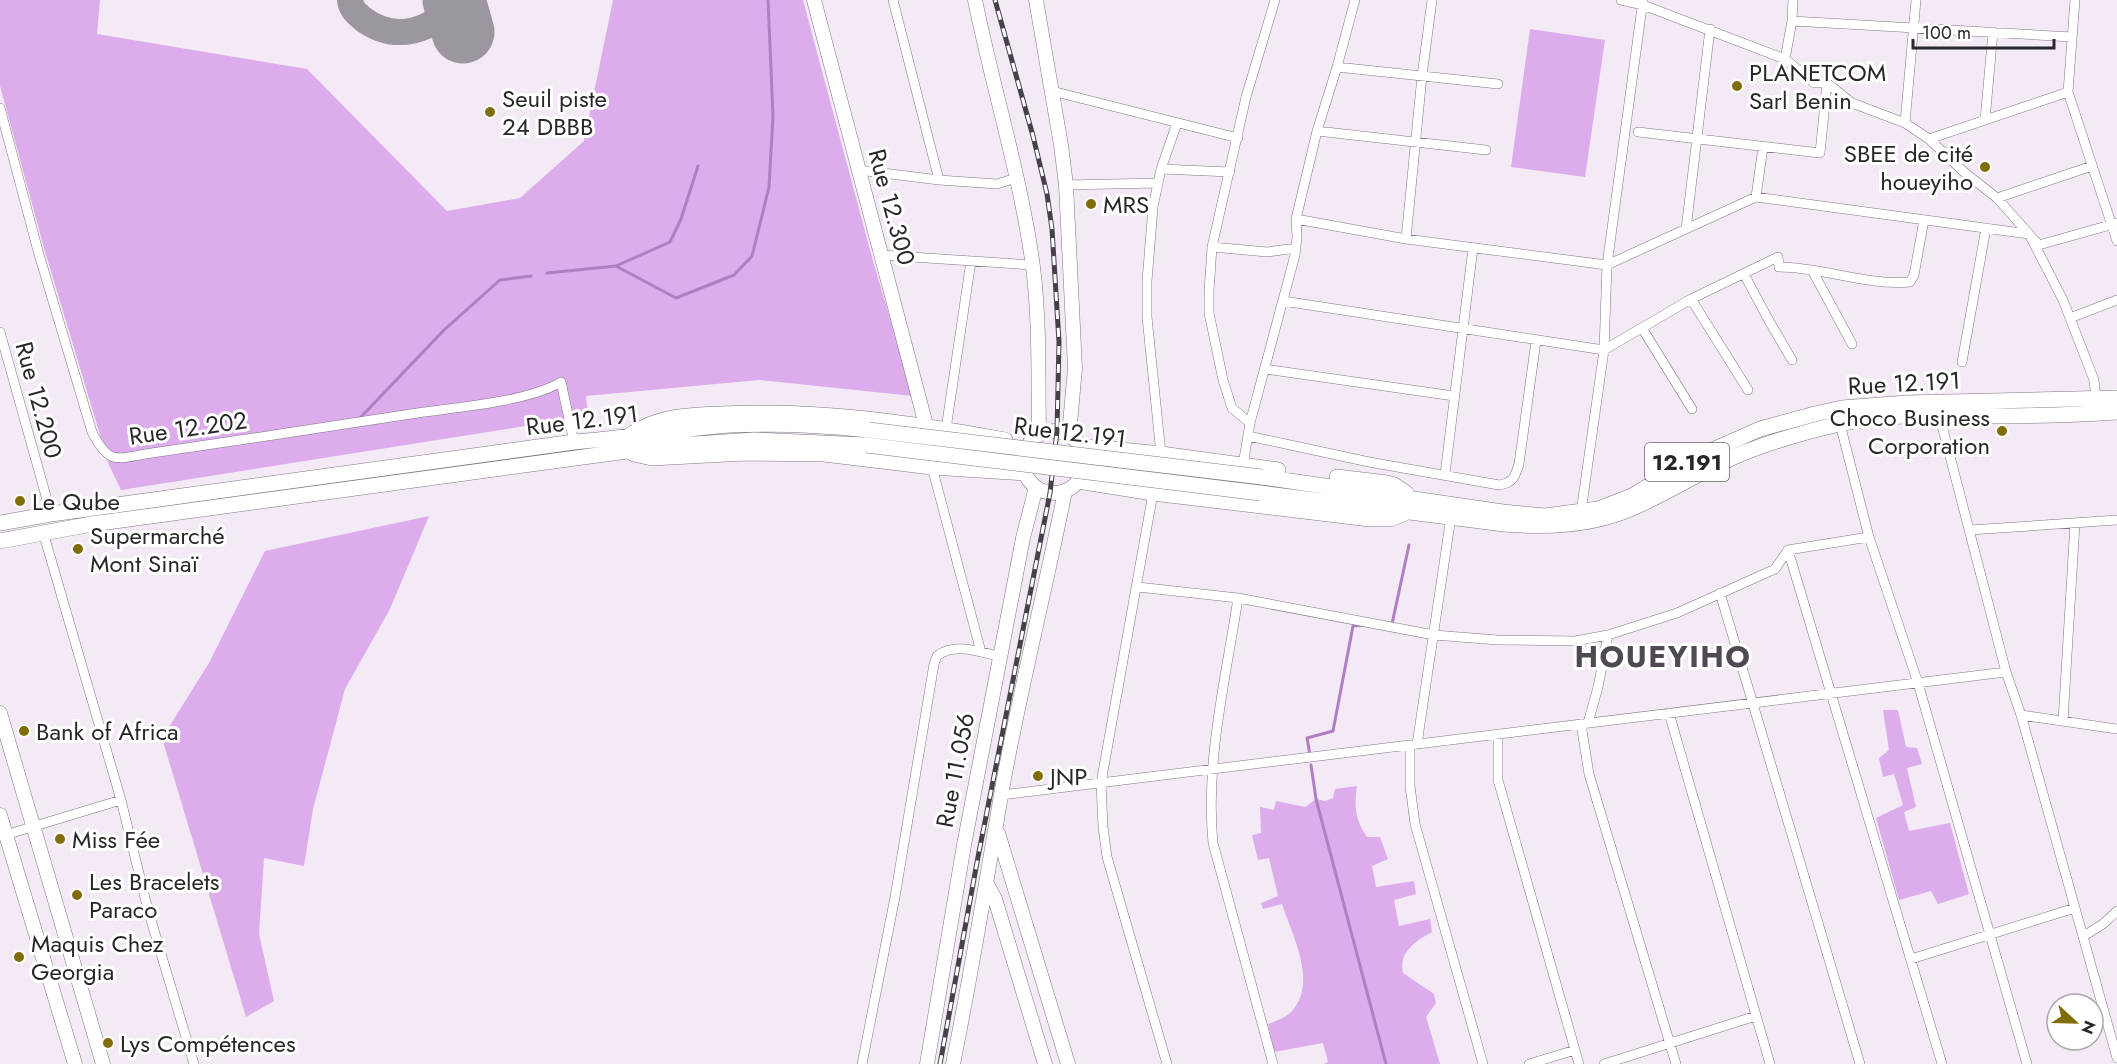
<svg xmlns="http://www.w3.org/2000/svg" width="2117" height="1064" font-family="Jost,sans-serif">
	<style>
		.green { fill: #ddaced }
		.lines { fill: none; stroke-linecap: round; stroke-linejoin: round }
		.stream { stroke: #b17ec1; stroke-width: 3 }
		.taxiway { stroke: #9c969e; stroke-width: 26 }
		.runway { stroke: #9c969e; stroke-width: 63 }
		.street-casing { stroke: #7e7781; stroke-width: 10 }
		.secondary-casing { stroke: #7e7781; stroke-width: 15 }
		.primary-casing { stroke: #7e7781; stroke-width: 16 }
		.street { stroke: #fff; stroke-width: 9 }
		.secondary { stroke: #fff; stroke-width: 14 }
		.primary { stroke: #fff; stroke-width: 15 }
		.rail-casing { stroke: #454247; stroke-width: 5 }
		.rail { stroke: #fff; stroke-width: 3; stroke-dasharray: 9; stroke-linecap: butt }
		.primary-bridge-casing { stroke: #7e7781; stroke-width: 16; stroke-linecap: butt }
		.primary-bridge { stroke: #fff; stroke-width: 15 }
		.poi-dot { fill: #806d09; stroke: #fff; stroke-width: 2 }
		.labels { text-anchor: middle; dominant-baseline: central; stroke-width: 6; stroke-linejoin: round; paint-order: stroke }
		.shield { fill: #fff; stroke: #6a686b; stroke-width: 1.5 }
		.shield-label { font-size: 22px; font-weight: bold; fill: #2a272b }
		.poi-label { font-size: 24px; fill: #2a272b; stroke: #fff; text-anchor: start }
		.street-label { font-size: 24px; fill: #2a272b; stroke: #fff }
		.district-label { font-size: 30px; font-weight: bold; letter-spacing: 1.5px; fill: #504953; stroke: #fff }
	</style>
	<rect width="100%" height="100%" fill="#f3eaf6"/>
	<path class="green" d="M0,0h100l-3,34 210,35 140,142 73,-13 64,-57 29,-141h190l70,261 40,135 -154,-16 -173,16 2,18 -43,9 -424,67 -12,-25 -65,-217 -44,-162z
		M1530,29l75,11 -20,137 -74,-10z
		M429,516l-39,93 -45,80 -32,120 -9,57 -40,-8 -5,76 15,67 -28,16 -84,-279 47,-75 56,-112z
		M1883,710h15l8,37 11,1 5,16 -15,4 9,39 -12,5 5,19 41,-8 19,71 -31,10 -7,-13 -32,9 -23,-82 27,-13 -9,-31 -11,3 -4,-19 10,-8z
		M1357,786c-3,20 -2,34 10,51h13l8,22 -16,7 4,21 38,-6 2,13 -22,6 5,26 31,-7 2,13c-16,9 -34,20 -29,41l31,21 2,9 -10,14 14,47h-117l5,-2 -5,-19 -49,9 -6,-28c8,-3 19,-7 24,-13 26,-29 0,-76 -10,-107l-19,5 -2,-6 17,-7 -9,-38 -11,2 -6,-25 9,-2 -1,-26 14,3 2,-9 29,6 11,-8 9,2 8,-3 2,-9z"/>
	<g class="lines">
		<path class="stream" d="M616,266l54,-24 11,-23 17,-53
			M547,273l69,-7 60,32 58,-23 18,-19 17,-69 4,-71 -5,-116
			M360,418l84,-88 56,-50 31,-4
			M1391,624h1l17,-79
			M1310,755l-3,-17 26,-7 20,-105 10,-1
			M1311,765l5,34 70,265"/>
		<path class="taxiway" d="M350,0c1,9 6,13 13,19 32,24 71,13 92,-19"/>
		<path class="runway" d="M454,0l9,32"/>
		<defs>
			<path id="street" d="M893,0l46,180
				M1621,0l22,5 142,54 29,24h13l25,20 53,20 24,16 35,33 33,26 32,36 34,66 31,80 2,19
				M2075,0l-7,92 49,149
				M1792,21l280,16
				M1785,59l7,-38 1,-21
				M1337,67l161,17
				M1052,91l186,47
				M0,108l38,143 54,181c18,35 25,26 60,21 91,-13 181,-27 272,-41 38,-5 105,-11 137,-30l13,60
				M1985,120l8,-88
				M1905,123l11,-123
				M1317,131l169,19
				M1638,132l182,21 7,-70
				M1929,139l139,-47
				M1161,169l69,3
				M859,170l80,10 58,4 19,-6
				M1066,185l92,-2
				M1756,197l7,-50
				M1997,198l95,-32
				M1296,219l110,20 201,26 149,-68 273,37 10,11 78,-22
				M1686,229l24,-200
				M1406,239l16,-163 10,-76
				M1212,247l55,5 29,-4
				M881,255l151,10
				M1812,270l40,74
				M1744,274l24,45 24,41
				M1691,299l57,91
				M1283,301l321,49 87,-51 87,-42 1,10c43,0 89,19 131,15l4,-7 10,-55
				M2070,318l47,-18
				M1642,328l50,81
				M0,332l51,182
				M1962,362l24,-134
				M1265,369l189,27
				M1939,414l67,258 15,43 96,343
				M1250,423l-18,-15 -9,-28 -14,-67v-22l3,-44 34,-150 29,-97
				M1840,424l29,113 49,146 109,381
				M946,429l25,-168
				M1248,436l121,26 130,23c14,-2 16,-8 20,-21l17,-123
				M1161,454l-14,-137v-36l6,-74 8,-38 16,-46
				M1243,465l7,-42 45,-168 2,-18 -1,-18 21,-88 20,-64 18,-67
				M932,467l49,185
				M1445,474l28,-226
				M1153,493l-52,290 2,44 4,30 60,207
				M1581,512l23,-162 3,-85 36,-265
				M1970,530l147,-10
				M43,532l78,268 27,110 46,154
				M1788,550l154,514
				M1138,587l100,11 196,37 64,5 77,1 33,-6 69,-22 98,-44 13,-19 81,-13
				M1720,593l140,471
				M1238,598c-12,80 -33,163 -25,245l60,221
				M1669,713l101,351
				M2021,715l96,14
				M2063,721l12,-198
				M1588,723l10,-36 10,-52
				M1581,724l8,50 87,290
				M1498,734v46l81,284
				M1417,744l34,-227
				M1410,745v41l5,38 68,240
				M1001,795l1005,-123
				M2,836l119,-36
				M2084,936l19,-12 14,-13
				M1911,959l164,-51
				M862,1064l33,-167 39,-233 3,-8c18,-14 44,-4 64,1
				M1529,1064l46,-14
				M1604,1064l152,-48"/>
			<path id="secondary" d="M814,0l112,425
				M975,0c18,89 46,177 58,267 7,56 5,112 6,168
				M1036,0l25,145 5,40 9,183 -6,67
				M1023 462a31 31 0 1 1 62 0a31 31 0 1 1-62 0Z
				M0,713l103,351
				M0,815l75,249
				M998,833l70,231
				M987,884l8,15 50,165
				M927,1064l37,-219 59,-307 13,-51
				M953,1064c18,-89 33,-180 48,-269 18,-102 44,-203 64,-304"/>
			<path id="primary" d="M630,435c28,-19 60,-20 92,-21 96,-5 190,9 283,26
				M1080,446l81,8 117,16
				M634,454l18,4 93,-5 79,1 108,13 93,6
				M1262,477l241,35 42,4 53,-7 34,-13 69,-41 59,-26 55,-15 27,-6 65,-5 210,-5
				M1337,477l50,6 7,2 12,8
				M1078,481l75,12 217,26h21l14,-6
				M1260,493l244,31c45,4 91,2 133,-18 38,-17 72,-40 111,-55 29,-11 61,-20 91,-27 47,-10 94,-9 141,-8 46,0 91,-1 137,-4
				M0,523l51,-9 523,-72c53,-4 104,-13 156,-17 46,-2 93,0 139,5
				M0,541l92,-17 572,-78 90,-6 112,5"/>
		</defs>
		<use href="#street" class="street-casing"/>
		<use href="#secondary" class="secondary-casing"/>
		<use href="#primary" class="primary-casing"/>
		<use href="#street" class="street"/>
		<use href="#secondary" class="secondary"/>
		<use href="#primary" class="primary"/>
		<defs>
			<path id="rail" d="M940,1064l38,-207 72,-364 7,-62 2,-89 -7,-113 -5,-35 -14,-58 -38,-136"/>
		</defs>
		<use href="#rail" class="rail-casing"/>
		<use href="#rail" class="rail"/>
		<defs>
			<path id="primary-bridge" d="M869,430l393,47
				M866,445l394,48"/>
		</defs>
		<use href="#primary-bridge" class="primary-bridge-casing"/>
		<use href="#primary-bridge" class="primary-bridge"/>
	</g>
	<g class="poi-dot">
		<circle cx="1737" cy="86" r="6"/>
		<circle cx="490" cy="112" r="6"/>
		<circle cx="1985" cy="167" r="6"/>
		<circle cx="1091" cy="204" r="6"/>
		<circle cx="2002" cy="431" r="6"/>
		<circle cx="20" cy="501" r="6"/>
		<circle cx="78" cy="549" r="6"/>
		<circle cx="24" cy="731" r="6"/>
		<circle cx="1038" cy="776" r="6"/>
		<circle cx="60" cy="839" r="6"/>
		<circle cx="77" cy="895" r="6"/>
		<circle cx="19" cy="957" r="6"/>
		<circle cx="108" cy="1043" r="6"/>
	</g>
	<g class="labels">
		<rect class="shield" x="1645" y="443" width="84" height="38" rx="4.5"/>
		<g class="shield-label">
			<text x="1687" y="462">12.191</text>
		</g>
		<g class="poi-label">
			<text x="1749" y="72">PLANETCOM<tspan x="1749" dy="28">Sarl Benin</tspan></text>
			<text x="502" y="98">Seuil piste<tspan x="502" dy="28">24 DBBB</tspan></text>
			<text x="1973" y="153" text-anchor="end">SBEE de cité<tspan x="1973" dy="28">houeyiho</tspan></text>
			<text x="1103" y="204">MRS</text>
			<text x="1990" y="417" text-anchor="end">Choco Business<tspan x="1990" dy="28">Corporation</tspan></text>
			<text x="32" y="501">Le Qube</text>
			<text x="90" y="535">Supermarché<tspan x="90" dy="28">Mont Sinaï</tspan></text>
			<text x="36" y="731">Bank of Africa</text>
			<text x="1050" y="776">JNP</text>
			<text x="72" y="839">Miss Fée</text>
			<text x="89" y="881">Les Bracelets<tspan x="89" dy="28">Paraco</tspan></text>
			<text x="31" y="943">Maquis Chez<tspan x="31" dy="28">Georgia</tspan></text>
			<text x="120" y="1043">Lys Compétences</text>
		</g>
		<g class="street-label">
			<text transform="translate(892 207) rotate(75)">Rue 12.300</text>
			<text transform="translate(1904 383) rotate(-3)">Rue 12.191</text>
			<text transform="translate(39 400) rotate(75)">Rue 12.200</text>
			<text transform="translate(582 420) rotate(-7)">Rue 12.191</text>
			<text transform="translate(188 428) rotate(-8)">Rue 12.202</text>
			<text transform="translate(1070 432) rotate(7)">Rue 12.191</text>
			<text transform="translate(955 770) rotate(-79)">Rue 11.056</text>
		</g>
		<g class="district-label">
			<text x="1663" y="656">HOUEYIHO</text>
		</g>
	</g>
	<g transform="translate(2075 1022) rotate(112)"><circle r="28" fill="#ffffff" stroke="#aaa9aa" stroke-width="1.5"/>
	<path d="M0-4.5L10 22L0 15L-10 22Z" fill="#806d09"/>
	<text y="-9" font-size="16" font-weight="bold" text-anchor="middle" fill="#2a272b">N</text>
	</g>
	<path d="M1913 39v9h141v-9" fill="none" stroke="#2a272b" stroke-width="3"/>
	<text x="1922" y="39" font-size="18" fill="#2a272b" stroke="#ffffff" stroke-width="4.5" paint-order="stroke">100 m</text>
</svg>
